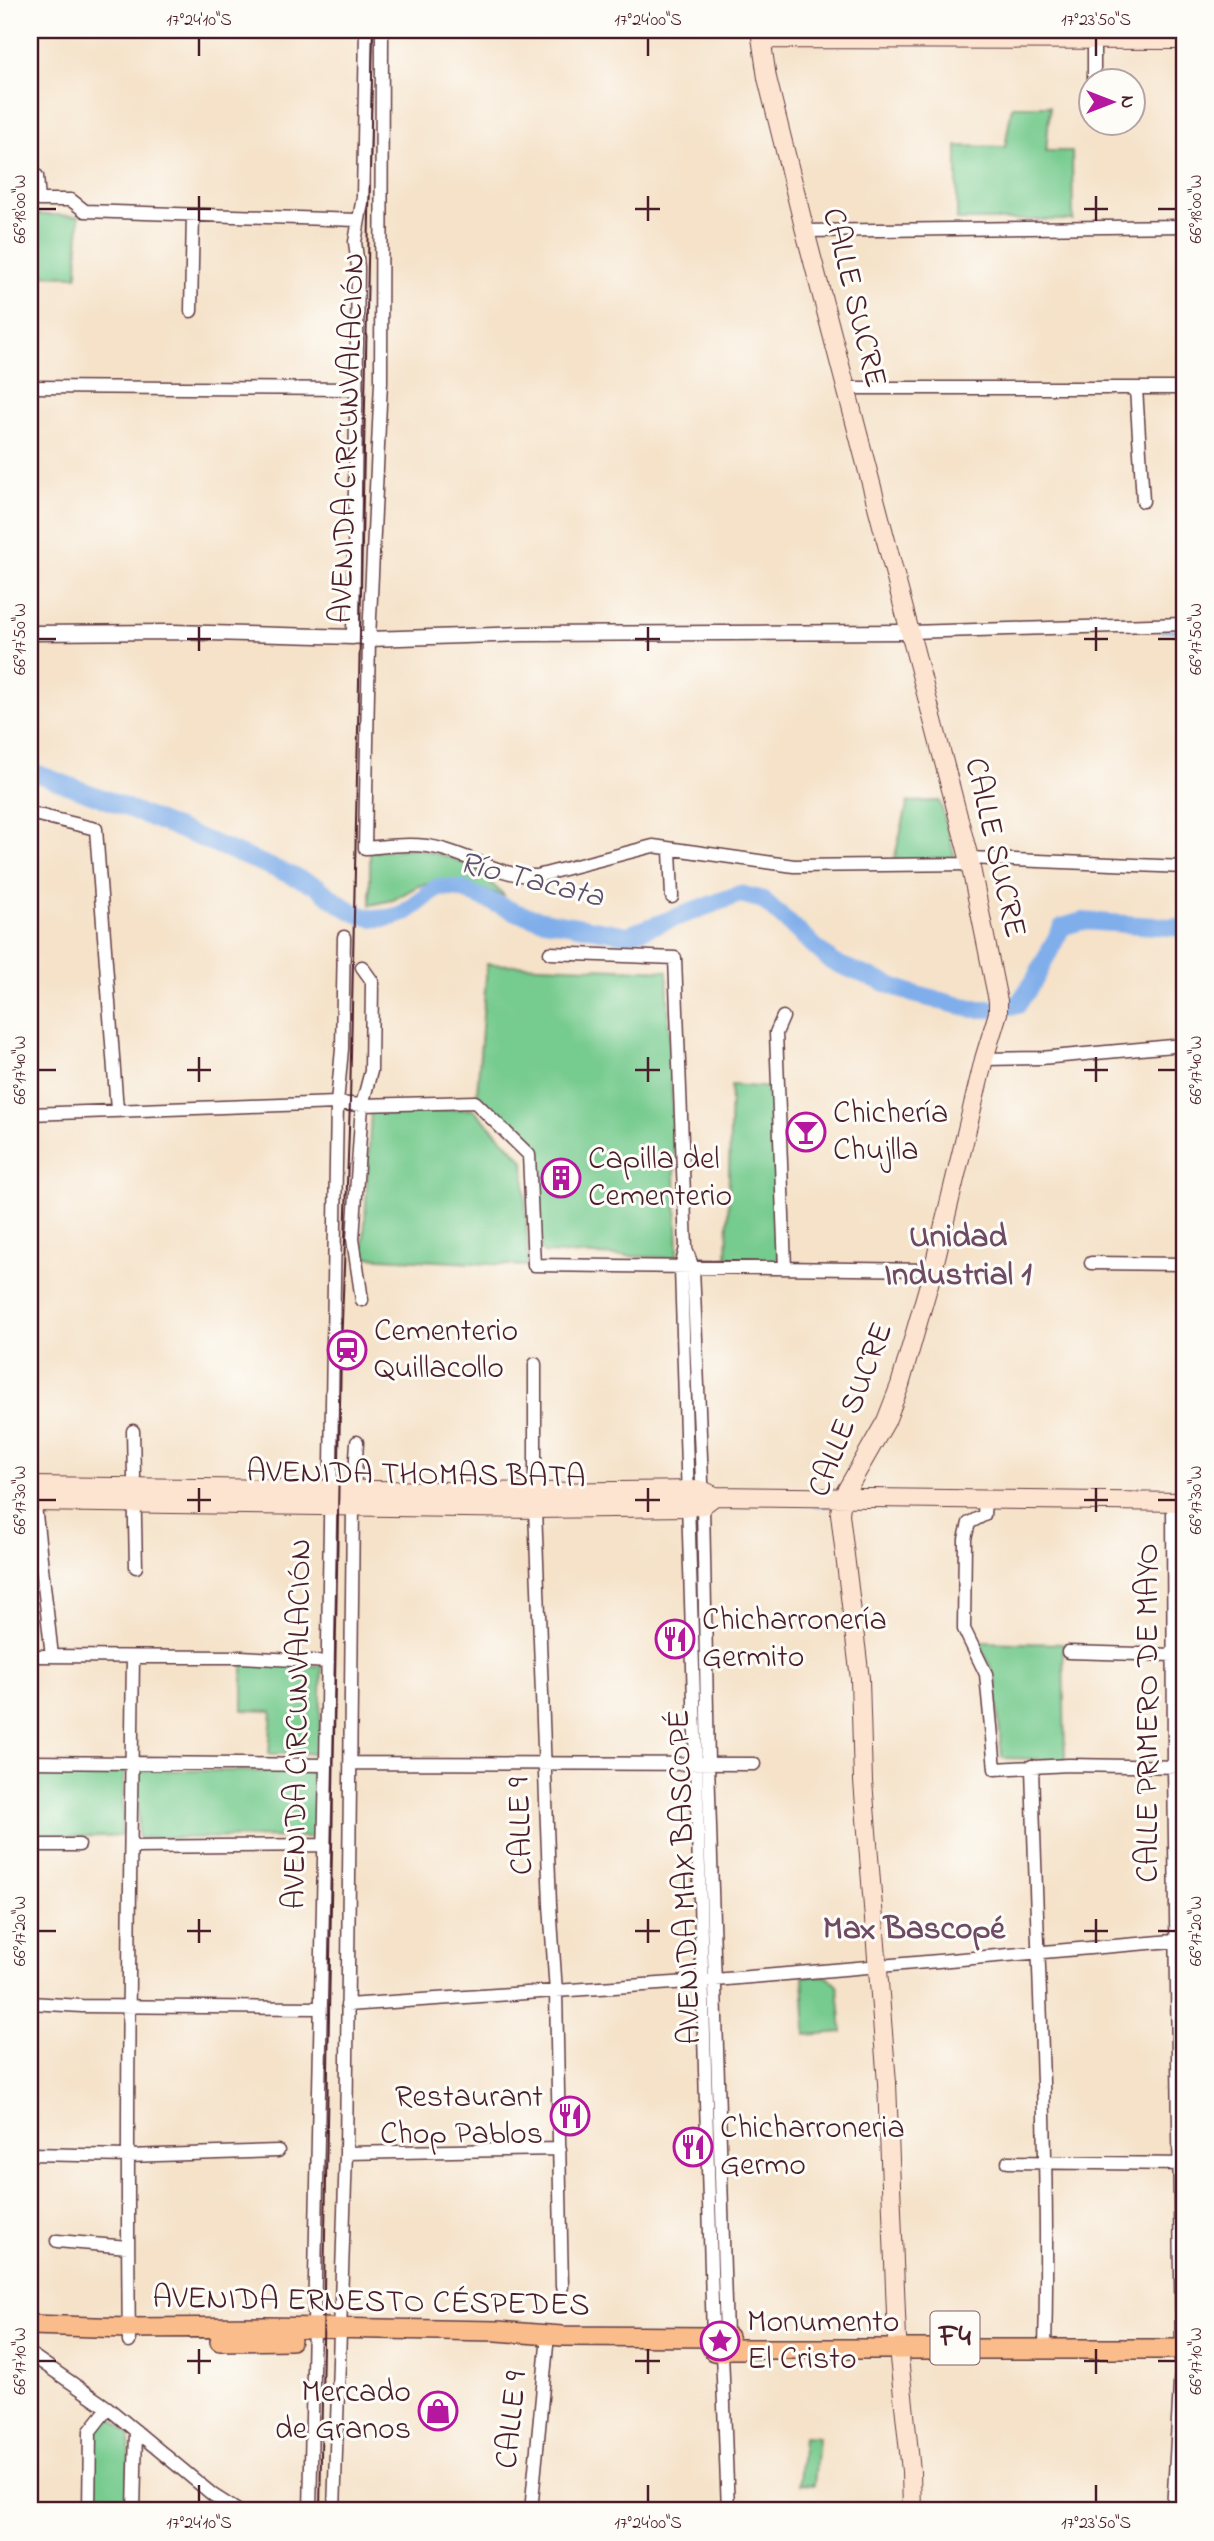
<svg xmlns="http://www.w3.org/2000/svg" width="1214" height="2541" font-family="'Indie Flower',sans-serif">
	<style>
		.green { fill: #76cb8e; stroke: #60755c; stroke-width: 2 }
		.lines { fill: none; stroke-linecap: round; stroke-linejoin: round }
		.stream { stroke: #80aeea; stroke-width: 2.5 }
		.river { stroke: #80aeea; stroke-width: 18 }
		.minor-casing { stroke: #643c43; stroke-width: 15 }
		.tertiary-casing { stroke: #643c43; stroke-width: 17 }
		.secondary-casing { stroke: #643c43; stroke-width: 20 }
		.trunk-casing { stroke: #643c43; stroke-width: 22 }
		.minor { stroke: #fff; stroke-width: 12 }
		.tertiary { stroke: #fff; stroke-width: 14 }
		.secondary { stroke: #fde4d0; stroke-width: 18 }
		.trunk { stroke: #f9bc8a; stroke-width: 19 }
		.tram { stroke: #4a1f2b; stroke-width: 2 }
		.ticks { fill: none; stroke: #4a1f2b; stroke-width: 2.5 }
		.labels { text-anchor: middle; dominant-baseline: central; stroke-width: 6; stroke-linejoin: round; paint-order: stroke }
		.shield { fill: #fdfcf7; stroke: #806168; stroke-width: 2 }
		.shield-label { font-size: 30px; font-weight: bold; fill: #4a1f2b }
		.street-label { font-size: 32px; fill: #4a1f2b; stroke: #fdfcf7 }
		.poi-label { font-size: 32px; fill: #4a1f2b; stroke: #fdfcf7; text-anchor: start }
		.water-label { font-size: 33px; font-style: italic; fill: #5d516e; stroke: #fdfcf7 }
		.neighbourhood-label { font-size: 33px; font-weight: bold; fill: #6e4a65; stroke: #fdfcf7 }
		.neatline { fill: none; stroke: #4a1f2b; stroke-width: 2.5 }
		.ticks-label { font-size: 18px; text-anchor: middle; fill: #4a1f2b }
	</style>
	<rect width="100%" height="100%" fill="#fdfcf7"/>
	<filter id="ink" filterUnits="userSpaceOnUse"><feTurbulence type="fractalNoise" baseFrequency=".0143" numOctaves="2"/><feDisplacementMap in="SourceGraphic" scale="14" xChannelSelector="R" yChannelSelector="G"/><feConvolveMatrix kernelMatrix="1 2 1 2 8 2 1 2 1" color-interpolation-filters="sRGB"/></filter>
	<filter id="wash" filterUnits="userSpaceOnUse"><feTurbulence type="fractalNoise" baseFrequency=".00686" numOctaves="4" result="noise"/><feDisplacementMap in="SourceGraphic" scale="28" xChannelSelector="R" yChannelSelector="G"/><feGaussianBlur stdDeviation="1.57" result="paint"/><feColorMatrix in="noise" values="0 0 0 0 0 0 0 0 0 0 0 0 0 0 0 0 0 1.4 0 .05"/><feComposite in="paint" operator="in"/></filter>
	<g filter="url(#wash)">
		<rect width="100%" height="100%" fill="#f5e2c9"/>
		<path class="green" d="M1012,106h38l-4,45h26l1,69h-116v-74l48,1z
			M30,214l49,2 -2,60 -47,-1z
			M940,801l15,57 -61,2 14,-58z
			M415,848l34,9 25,11 31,28 -55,-16 -32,6 -25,14 -23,5v-53z
			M487,964l180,7 11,280 -3,7 -132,-5c-13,-31 -7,-71 -7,-104l-59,-56z
			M731,1085l42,3 6,174h-52z
			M473,1109l51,52 4,105 -165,-9 8,-146z
			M979,1642l84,2 2,116 -63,-2 -7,-81z
			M243,1663l79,3 -3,83 -2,4 -48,1 3,-43 -29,-1z
			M125,1768l-4,68 -91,1v-68z
			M138,1770l179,2 -1,65 -178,1z
			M803,1976h24l11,11 4,45 -36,3z
			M107,2413l23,22 -3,76h-35l3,-78z
			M803,2436l15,1 -4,48 -15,-1z"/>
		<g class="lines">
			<path class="stream" d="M1160,631h24
				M814,1506h14
				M851,1507h39"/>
			<path class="river" d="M30,771l80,30 207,85c25,21 50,42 85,28 12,-6 25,-19 36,-27l23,2 57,24 20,6 90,16 112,-41 23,6 69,62 81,32 60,15h25l20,-5 16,-23 28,-54 20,-6 102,7"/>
		</g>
	</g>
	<g filter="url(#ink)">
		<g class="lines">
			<defs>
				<path id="minor" d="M382,30l-1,352 -12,257 -4,209c26,-2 51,-6 77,1 33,9 61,28 95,27l116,-30 141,20 176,-2
					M1094,80v-31
					M37,176l2,24h32l14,11 272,9
					M805,231l379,-5
					M191,311l2,-96
					M30,387l326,2
					M845,388h339
					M1136,388l7,113
					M910,632l274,-8
					M362,638l-9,-1 5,-370 -3,-25 8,-45 3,-167
					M30,813l66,16 21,281
					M670,850l2,47
					M969,858l215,9
					M550,953l125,5 11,290 -5,19 32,1069
					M783,1017l-7,16 9,235
					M984,1059l57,-1 143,-13
					M30,1114l307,-11 25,2 113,-3 54,53 5,110 399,5
					M686,1249l7,19 10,237 5,258 18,572
					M1091,1263l93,1
					M362,1300l-9,-61 9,-134 9,-34 1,-90 -10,-14
					M535,1364v145l15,396 6,87 6,295
					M133,1431l3,136
					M34,1497l18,159
					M985,1501l-1,14 -15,8 -4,16 -1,90 22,45 9,95 74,-4 115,2
					M1068,1652l106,3
					M30,1656l211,1 87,5
					M30,1762l296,3
					M350,1763l404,1
					M1032,1766c5,194 18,389 13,583
					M30,1845h49
					M132,1847l192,-2
					M30,2003l52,3 238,2
					M347,2005l356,-24 481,-41
					M346,2153l214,-4
					M30,2154l98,2 150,-5
					M1008,2162l176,2
					M57,2241l71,6
					M129,2342c-3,-229 1,-457 4,-685
					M722,2352l6,159
					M30,2354l78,54 105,87 25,16
					M89,2511l1,-80 18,-23
					M134,2511l2,-80
					M310,2511l16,-746 11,-662 5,-54 2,-112
					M334,2511l12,-358 7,-646 4,-65
					M531,2511l17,-176
					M1173,2511l9,-162 -8,-582 -1,-265"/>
				<path id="tertiary" d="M30,633l143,-1 180,5
					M369,639l154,-5 387,-2"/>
				<path id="secondary" d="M760,30l7,48 38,153 164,627 29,143v12l-14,46 -51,211 -33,115 -14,36 -44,77 -2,16 20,165 3,102 24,302 10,256 14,132 1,40
					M761,39l423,1
					M30,1486l505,6 167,-2 13,6 469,6
					M30,1502l505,7 154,-2 14,-2 12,-9"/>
				<path id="trunk" d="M30,2325l98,3 137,-1 232,4 65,5 150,1 8,-4 8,4c3,7 1,12 -6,15l-8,-1 -4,-8 2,-6
					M220,2341l71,-1
					M728,2349h456"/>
			</defs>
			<use href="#minor" class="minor-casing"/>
			<use href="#tertiary" class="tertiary-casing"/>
			<use href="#secondary" class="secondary-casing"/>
			<use href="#trunk" class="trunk-casing"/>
			<use href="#minor" class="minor"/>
			<use href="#tertiary" class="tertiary"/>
			<use href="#secondary" class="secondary"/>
			<use href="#trunk" class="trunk"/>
			<path class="tram" d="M320,2511l21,-1161 9,-248 23,-1072"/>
		</g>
	</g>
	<path class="ticks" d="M199,38v18M648,38v18M1096,38v18M199,196v25M648,196v25M1096,196v25M38,209h18M187,209h24M635,209h25M1084,209h24M1158,209h18M199,627v24M648,627v24M1096,627v24M38,639h18M187,639h24M635,639h25M1084,639h24M1158,639h18M199,1057v25M648,1057v25M1096,1057v25M38,1070h18M187,1070h24M635,1070h25M1084,1070h24M1158,1070h18M199,1488v24M648,1488v24M1096,1488v24M38,1500h18M187,1500h24M635,1500h25M1084,1500h24M1158,1500h18M199,1919v24M648,1919v24M1096,1919v24M38,1931h18M187,1931h24M635,1931h25M1084,1931h24M1158,1931h18M199,2349v25M648,2349v25M1096,2349v25M38,2361h18M187,2361h24M635,2361h25M1084,2361h24M1158,2361h18M199,2485v17M648,2485v17M1096,2485v17"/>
	<defs>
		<symbol id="bar-ring" viewBox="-11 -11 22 22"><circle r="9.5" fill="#fdfcf7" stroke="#b5179e" stroke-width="1.5"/><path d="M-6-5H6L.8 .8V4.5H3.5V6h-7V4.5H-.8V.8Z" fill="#b5179e"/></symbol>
		<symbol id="building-ring" viewBox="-11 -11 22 22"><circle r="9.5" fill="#fdfcf7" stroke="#b5179e" stroke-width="1.5"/><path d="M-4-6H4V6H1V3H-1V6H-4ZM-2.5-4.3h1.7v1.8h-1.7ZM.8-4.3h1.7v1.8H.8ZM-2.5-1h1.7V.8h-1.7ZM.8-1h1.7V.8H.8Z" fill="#b5179e"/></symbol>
		<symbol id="station-ring" viewBox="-11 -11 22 22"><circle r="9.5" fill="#fdfcf7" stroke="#b5179e" stroke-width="1.5"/><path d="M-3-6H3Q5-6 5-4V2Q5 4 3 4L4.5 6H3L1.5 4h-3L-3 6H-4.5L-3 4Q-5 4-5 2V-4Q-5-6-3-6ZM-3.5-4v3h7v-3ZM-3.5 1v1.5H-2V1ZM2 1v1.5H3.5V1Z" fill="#b5179e"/></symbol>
		<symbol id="restaurant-ring" viewBox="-11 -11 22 22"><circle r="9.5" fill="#fdfcf7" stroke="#b5179e" stroke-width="1.5"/><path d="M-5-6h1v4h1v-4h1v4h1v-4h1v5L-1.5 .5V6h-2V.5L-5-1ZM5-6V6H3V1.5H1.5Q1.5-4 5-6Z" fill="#b5179e"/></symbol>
		<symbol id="sight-ring" viewBox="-11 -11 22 22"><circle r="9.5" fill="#fdfcf7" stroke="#b5179e" stroke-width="1.5"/><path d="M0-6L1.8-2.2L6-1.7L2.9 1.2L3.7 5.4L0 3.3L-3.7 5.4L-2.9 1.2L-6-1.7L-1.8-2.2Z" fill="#b5179e"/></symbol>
		<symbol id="shop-ring" viewBox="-11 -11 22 22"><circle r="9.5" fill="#fdfcf7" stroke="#b5179e" stroke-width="1.5"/><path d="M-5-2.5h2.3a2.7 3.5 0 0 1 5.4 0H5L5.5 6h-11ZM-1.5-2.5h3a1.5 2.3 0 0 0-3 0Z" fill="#b5179e"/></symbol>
	</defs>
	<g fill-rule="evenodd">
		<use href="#bar-ring" x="784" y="1110" width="44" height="44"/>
		<use href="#building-ring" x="539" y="1156" width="44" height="44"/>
		<use href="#station-ring" x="325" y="1328" width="44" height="44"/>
		<use href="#restaurant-ring" x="653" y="1617" width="44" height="44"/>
		<use href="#restaurant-ring" x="548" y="2094" width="44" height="44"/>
		<use href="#restaurant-ring" x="671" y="2125" width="44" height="44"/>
		<use href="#sight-ring" x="698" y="2319" width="44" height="44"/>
		<use href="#shop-ring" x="416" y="2389" width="44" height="44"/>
	</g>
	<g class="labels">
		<rect class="shield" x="930.5" y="2311.5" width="49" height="53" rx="5"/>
		<g class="shield-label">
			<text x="955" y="2338">F4</text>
		</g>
		<g class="street-label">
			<text transform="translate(853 298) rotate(76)">CALLE SUCRE</text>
			<text transform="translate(349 438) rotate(-88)">AVENIDA CIRCUNVALACIÓN</text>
			<text transform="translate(994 848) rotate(77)">CALLE SUCRE</text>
			<text transform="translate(852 1410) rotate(-69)">CALLE SUCRE</text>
			<text transform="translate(416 1476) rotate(1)">AVENIDA THOMAS BATA</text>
			<text transform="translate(1149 1713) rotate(-90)">CALLE PRIMERO DE MAYO</text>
			<text transform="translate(299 1724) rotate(-89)">AVENIDA CIRCUNVALACIÓN</text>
			<text transform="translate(522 1826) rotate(-92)">CALLE 9</text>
			<text transform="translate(686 1877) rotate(-92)">AVENIDA MAX BASCOPÉ</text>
			<text transform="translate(371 2303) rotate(1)">AVENIDA ERNESTO CÉSPEDES</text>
			<text transform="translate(513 2420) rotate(-84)">CALLE 9</text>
		</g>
		<g class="poi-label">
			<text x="833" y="1114">Chichería<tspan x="833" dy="37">Chujlla</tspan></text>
			<text x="588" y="1160">Capilla del<tspan x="588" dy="37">Cementerio</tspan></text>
			<text x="374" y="1332">Cementerio<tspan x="374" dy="37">Quillacollo</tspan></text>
			<text x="702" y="1621">Chicharronería<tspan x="702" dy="37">Germito</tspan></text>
			<text x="543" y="2098" text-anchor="end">Restaurant<tspan x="543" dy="37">Chop Pablos</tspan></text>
			<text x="720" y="2129">Chicharroneria<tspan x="720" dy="37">Germo</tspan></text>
			<text x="747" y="2323">Monumento<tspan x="747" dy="37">El Cristo</tspan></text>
			<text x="411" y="2393" text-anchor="end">Mercado<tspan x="411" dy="37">de Granos</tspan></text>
		</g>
		<g class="water-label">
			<text transform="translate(531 881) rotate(14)">Río Tacata</text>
		</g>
		<g class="neighbourhood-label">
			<text x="958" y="1238">Unidad<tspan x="958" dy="38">Industrial 1</tspan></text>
			<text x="914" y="1930">Max Bascopé</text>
		</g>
	</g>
	<rect width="1214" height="2541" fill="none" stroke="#fdfcf7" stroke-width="77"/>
	<g transform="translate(1112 102) rotate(90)"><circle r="33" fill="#fdfcf7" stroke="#b5a4a5" stroke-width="2"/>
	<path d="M0-5L12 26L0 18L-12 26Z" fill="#b5179e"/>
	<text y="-10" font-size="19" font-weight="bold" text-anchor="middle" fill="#4a1f2b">N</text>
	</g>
	<rect x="38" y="38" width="1138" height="2464" class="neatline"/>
	<g class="ticks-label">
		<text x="199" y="25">17°24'10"S</text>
		<text x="648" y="25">17°24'00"S</text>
		<text x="1096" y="25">17°23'50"S</text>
		<text transform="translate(19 209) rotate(-90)" y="6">66°18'00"W</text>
		<text transform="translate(1195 209) rotate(-90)" y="6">66°18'00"W</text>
		<text transform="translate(19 639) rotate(-90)" y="6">66°17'50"W</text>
		<text transform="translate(1195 639) rotate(-90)" y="6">66°17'50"W</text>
		<text transform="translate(1195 1070) rotate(-90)" y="6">66°17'40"W</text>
		<text transform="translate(19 1070) rotate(-90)" y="6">66°17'40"W</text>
		<text transform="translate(1195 1500) rotate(-90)" y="6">66°17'30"W</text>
		<text transform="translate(19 1500) rotate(-90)" y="6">66°17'30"W</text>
		<text transform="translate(19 1931) rotate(-90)" y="6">66°17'20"W</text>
		<text transform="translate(1195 1931) rotate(-90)" y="6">66°17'20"W</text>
		<text transform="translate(19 2361) rotate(-90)" y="6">66°17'10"W</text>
		<text transform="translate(1195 2361) rotate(-90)" y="6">66°17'10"W</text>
		<text x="199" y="2528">17°24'10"S</text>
		<text x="648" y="2528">17°24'00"S</text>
		<text x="1096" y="2528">17°23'50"S</text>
	</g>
</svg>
